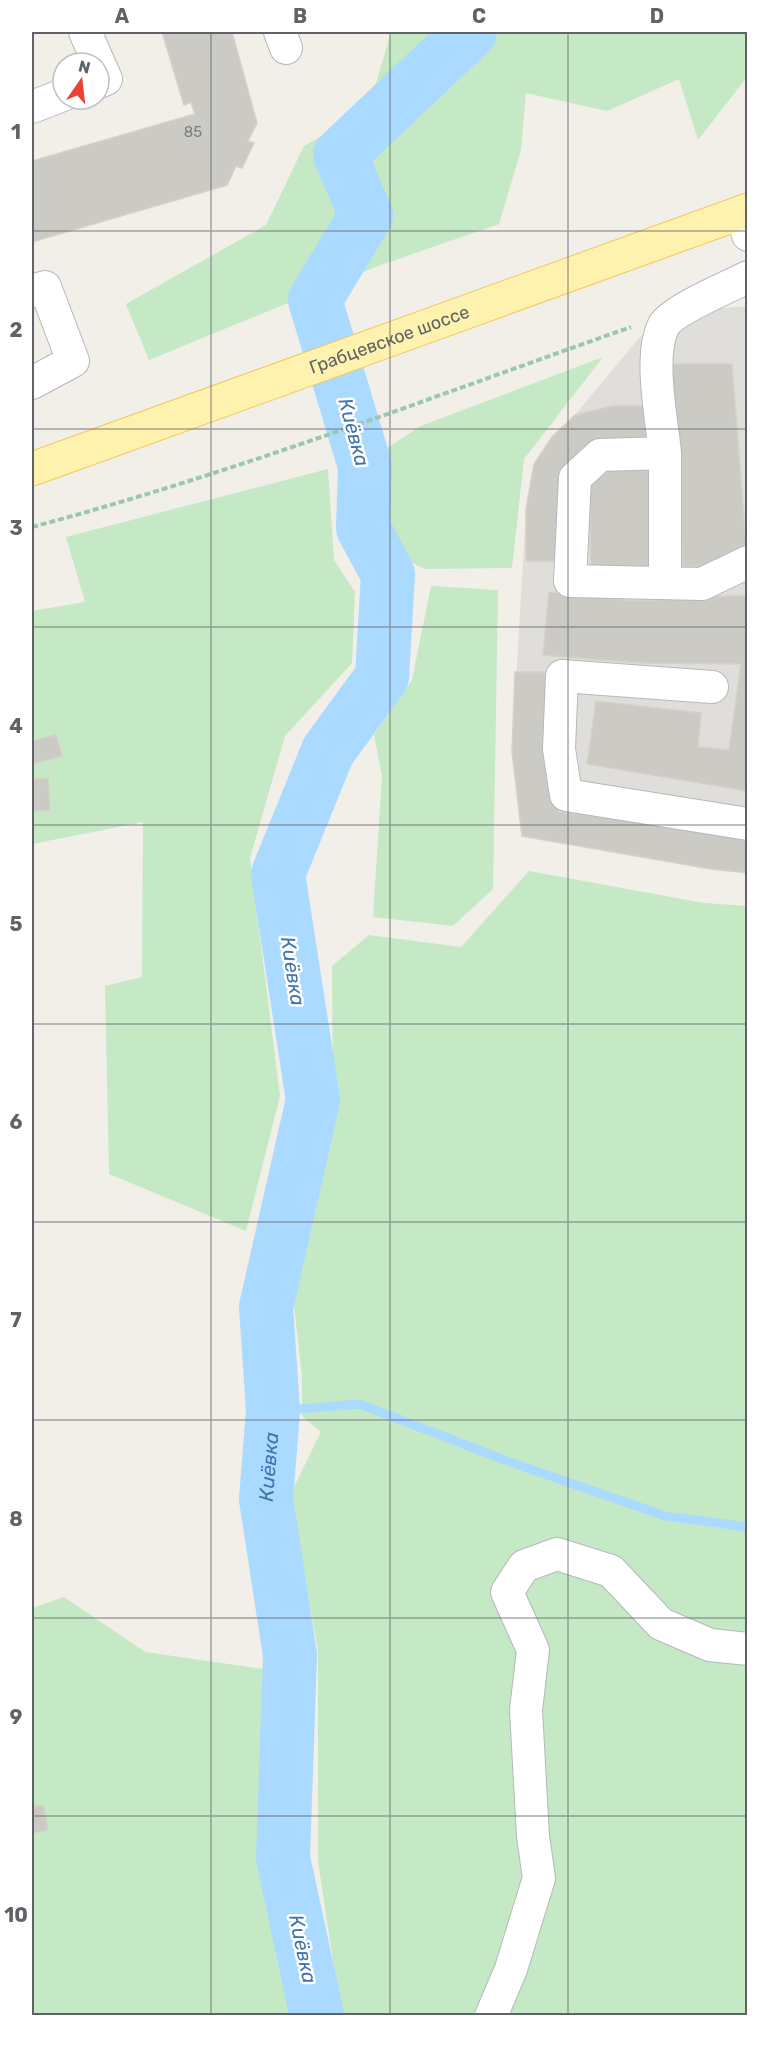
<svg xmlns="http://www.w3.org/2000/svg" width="779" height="2047" font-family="Rubik,sans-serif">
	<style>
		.industrial { fill: #e0deda }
		.green { fill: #c5e8c5 }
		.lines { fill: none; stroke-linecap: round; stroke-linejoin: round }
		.stream { stroke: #aadaff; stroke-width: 9 }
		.river { stroke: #aadaff; stroke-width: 54 }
		.building { fill: #cccac5; stroke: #d6d1c6; stroke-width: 1.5 }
		.minor-casing { stroke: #b5b8bc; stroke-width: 34 }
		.major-casing { stroke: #f2c960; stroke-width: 35 }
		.path { stroke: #9cc7a9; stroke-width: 4; stroke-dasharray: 6 3; stroke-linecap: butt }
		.minor { stroke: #fff; stroke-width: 32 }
		.major { stroke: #fff2af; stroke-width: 33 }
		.grid { fill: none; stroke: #5f6368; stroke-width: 1.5; stroke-opacity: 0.55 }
		.labels { text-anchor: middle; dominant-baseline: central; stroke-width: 5; stroke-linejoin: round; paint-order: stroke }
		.number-label { font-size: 15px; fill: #7a7d7f }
		.street-label { font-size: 18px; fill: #5f6368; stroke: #fff }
		.water-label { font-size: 20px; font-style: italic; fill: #4174aa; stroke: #fff }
		.neatline { fill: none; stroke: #5f6368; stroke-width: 2 }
		.grid-label { font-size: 20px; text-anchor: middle; font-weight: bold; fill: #5f6368 }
	</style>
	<rect width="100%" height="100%" fill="#f1efe8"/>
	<path class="industrial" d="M747,306v567l-36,-4 -189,-33 -10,-84 14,-243 8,-45 106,-127 80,-29z"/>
	<path class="green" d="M391,32h356v45l-49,63 -19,-61 -72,32 -81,-18 -5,57 -22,74 -121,42 -229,94 -23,-56 140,-79 38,-79 64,-35z
		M603,357l-79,102 -12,109 -88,1 -22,-12 -26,-35 11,-74 34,-22z
		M328,469l6,91 21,32 -3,71 -67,73 -35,122 30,238 -34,135 -137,-57 -4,-188 37,-9 1,-155 -111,22v-233l53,-9 -19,-65z
		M431,586l67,4 -5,299 -40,37 -80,-9 9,-141 -8,-41 38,-55z
		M529,871l175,32 43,3v1109h-406l-23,-154v-210l-28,-156 31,-63 -19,-16v-39l-9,-80 40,-177 -1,-154 37,-31 92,12z
		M64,1597l81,55 125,18 20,345h-258v-407z"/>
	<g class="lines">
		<path class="stream" d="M273,1411l87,-7 147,57 158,55 83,11"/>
		<path class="river" id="s1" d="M317,2016l-34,-158 7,-203 -24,-156 7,-88 -7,-104 47,-207 -35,-226 50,-123 54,-74 6,-103 -25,-46 2,-62 -50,-166 51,-85 -26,-60 130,-123"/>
	</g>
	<path class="building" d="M162,32h70l25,91 -9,18 6,2 -12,25 -6,-2 -9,19 -195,57v-81l163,-47 -4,-12 -7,3z
		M672,364h60l14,180 -30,23 -33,-1z
		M612,406h34v35l-34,1 -30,7 -17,29 -3,83h-36v-52l8,-45 18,-27 23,-22z
		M599,469l54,2 -4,104 -58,-2 -2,-94z
		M549,592l85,9 114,-6v196l-161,-27 9,-63 105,12 -3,34 31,3 12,-86 -100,-1 -98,-8z
		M515,672h30l3,77 10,63 116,11 74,14v36l-37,-4 -189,-33 -10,-84z
		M56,735l6,21 -30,8v-23z
		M48,778l2,32 -18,1v-32z
		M43,1805l5,25 -16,3v-26z"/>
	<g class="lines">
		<defs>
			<path id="minor" d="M85,32l21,47 -7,3
				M280,32l6,16
				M32,107l31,-12
				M741,212l7,23
				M32,291l13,-4 28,74 -41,22
				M665,453c-3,-33 -17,-98 -1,-128 9,-15 66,-39 84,-48
				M665,583v-130l-65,2 -25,23 -5,103 132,3 46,-22
				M712,687l-150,-11 -3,73 7,46 182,29
				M491,2016l20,-47 28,-91 -6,-42 -7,-126 7,-60 -26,-58 17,-26 33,-12 54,17 50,53 49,21 38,4"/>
			<g id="major">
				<path id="s2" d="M32,469l716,-259"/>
			</g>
		</defs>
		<use href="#minor" class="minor-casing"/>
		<use href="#major" class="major-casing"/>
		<path class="path" d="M32,527c203,-54 400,-130 599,-200"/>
		<use href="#minor" class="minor"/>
		<use href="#major" class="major"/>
	</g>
	<path class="grid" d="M211,32v1984M390,32v1984M568,32v1984M32,231h716M32,429h716M32,627h716M32,825h716M32,1024h716M32,1222h716M32,1420h716M32,1618h716M32,1816h716"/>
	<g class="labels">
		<g class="number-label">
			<text x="193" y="132">85</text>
		</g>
		<g class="street-label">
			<text stroke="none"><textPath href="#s2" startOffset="380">Грабцевское шоссе</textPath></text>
		</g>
		<g class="water-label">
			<text transform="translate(354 432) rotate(75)">Киёвка</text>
			<text transform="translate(293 971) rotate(81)">Киёвка</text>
			<text stroke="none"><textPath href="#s1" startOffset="555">Киёвка</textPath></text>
			<text transform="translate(303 1949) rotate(78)">Киёвка</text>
		</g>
	</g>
	<rect width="779" height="2047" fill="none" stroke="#ffffff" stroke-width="66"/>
	<g transform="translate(81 81) rotate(14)"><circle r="28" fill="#ffffff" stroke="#bfc1c3" stroke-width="1.5"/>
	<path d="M0-4.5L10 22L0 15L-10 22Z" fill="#ea4335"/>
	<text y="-9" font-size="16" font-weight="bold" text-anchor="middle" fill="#5f6368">N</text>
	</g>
	<rect x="33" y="33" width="713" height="1981" class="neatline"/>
	<g class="grid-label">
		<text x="122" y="23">A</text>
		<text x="300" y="23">B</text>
		<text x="479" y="23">C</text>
		<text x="657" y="23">D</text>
		<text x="16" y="139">1</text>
		<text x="16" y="337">2</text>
		<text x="16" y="535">3</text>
		<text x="16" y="733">4</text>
		<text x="16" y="931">5</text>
		<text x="16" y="1129">6</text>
		<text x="16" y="1327">7</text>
		<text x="16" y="1526">8</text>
		<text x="16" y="1724">9</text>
		<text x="16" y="1922">10</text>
	</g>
</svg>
